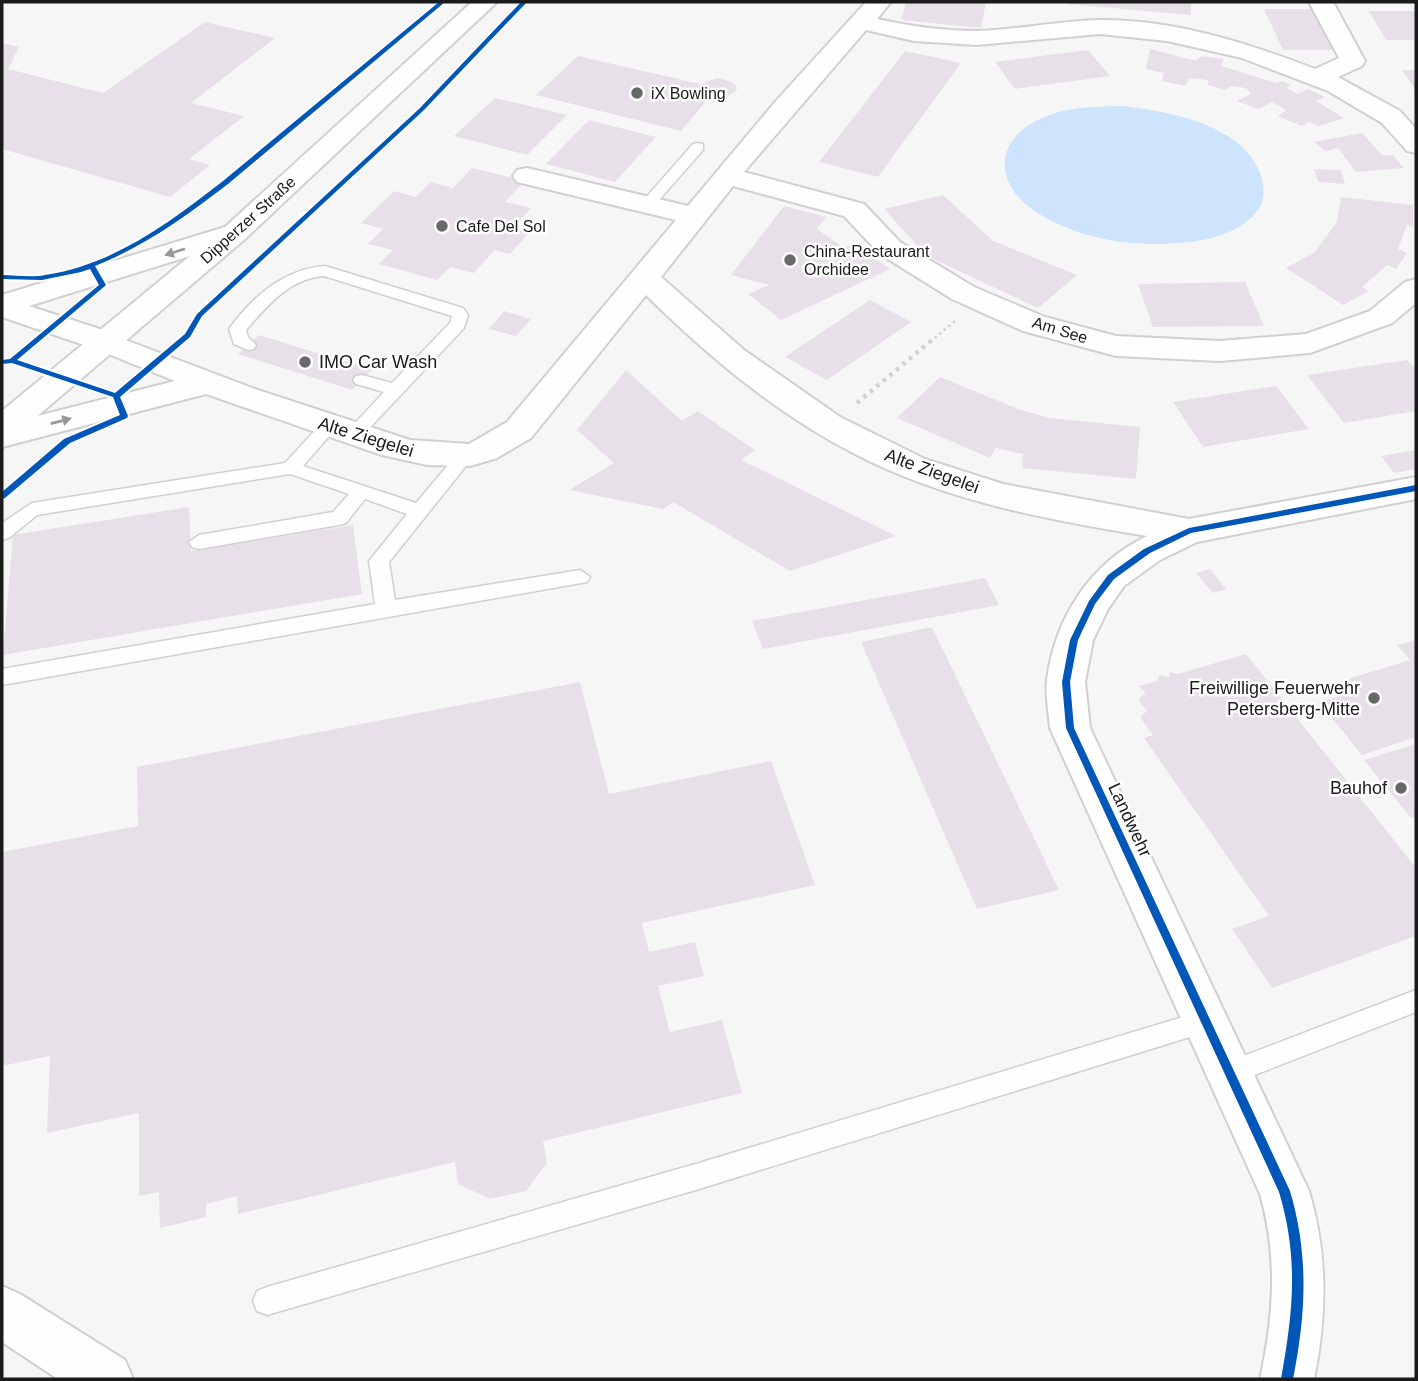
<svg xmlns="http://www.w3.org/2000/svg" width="1418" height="1381" font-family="Helvetica,sans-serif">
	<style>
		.water { fill: #cee3fc }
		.building { fill: #e7e0e8 }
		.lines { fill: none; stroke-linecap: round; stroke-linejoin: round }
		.lane-casing { stroke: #d0d0d1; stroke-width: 3 }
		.street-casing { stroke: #d0d0d1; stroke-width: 4 }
		.secondary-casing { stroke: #d0d0d1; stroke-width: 4 }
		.primary-casing { stroke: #d0d0d1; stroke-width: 4 }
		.path-far1 { stroke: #d2d2d3; stroke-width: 2.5; stroke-dasharray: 2.5 3.5; stroke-linecap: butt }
		.path { stroke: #d2d2d3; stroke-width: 4.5; stroke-dasharray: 3.5 5; stroke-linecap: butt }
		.lane { fill: #fefefe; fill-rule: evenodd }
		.street { fill: #fefefe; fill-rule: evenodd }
		.secondary { fill: #fefefe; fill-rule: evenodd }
		.primary { fill: #fefefe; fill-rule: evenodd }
		.cycleway-casing { stroke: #fff; stroke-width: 4 }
		.cycleway { fill: #0057b8; fill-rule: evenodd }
		.oneway { fill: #989898 }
		.poi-dot { fill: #686869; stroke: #fff; stroke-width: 2.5 }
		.labels { text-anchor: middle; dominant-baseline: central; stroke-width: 5; stroke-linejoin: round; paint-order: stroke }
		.far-poi-label { font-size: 16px; fill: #1b1b1c; stroke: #fff; text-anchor: start }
		.far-street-label { font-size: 16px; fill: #1b1b1c; stroke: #fff }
		.poi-label { font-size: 18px; fill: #1b1b1c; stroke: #fff; text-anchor: end }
		.street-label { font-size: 18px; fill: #1b1b1c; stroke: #fff }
	</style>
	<rect width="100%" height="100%" fill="#f6f6f7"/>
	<path class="water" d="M1123,106c46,6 117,17 137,67 4,10 6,25 -1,35 -13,22 -47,32 -70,34 -52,6 -108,-1 -153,-30 -48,-32 -39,-79 14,-97 23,-9 49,-8 73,-9z"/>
	<path class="building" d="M906,2h80l-5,26 -80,-8z
		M1068,2h123v13l-123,-11z
		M1264,9h50l21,41h-52z
		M1369,11h47v29h-30z
		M205,22l70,16 -84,65 53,13 -55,43 21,6 -40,32 -168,-48v-106l17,4 -11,22 95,24z
		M1150,49l38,10 9,1 4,-4 23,3 -3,7 56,17 5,-2 9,4 -4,3 11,6 10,-5 17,8 -9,4 28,17 -25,8 -10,-4 -8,4 -23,-10 8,-6 -14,-8 -14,7 -21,-8 14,-7 -5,-6 -15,-2 -6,4 -17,-5v-5l-19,-2 -4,8 -23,-5 2,-8 -18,-4z
		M1088,50l22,26 -95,13 -20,-27z
		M905,51l56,12 -83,114 -59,-15z
		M578,56l122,28 17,-6 12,3 6,3 2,6 -15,10 -14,-1 -27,32 -145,-36z
		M1402,70h14v22l-3,-6z
		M495,98l72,17 -40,40 -73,-19z
		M589,120l67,17 -41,45 -69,-18z
		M1362,133l21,23 10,-1 11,13 -48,4 -18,-24 -13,3 -11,-9z
		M472,168l53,13 -20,21 26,6 -18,20 17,4 -20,22 -15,-4 -21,23 -24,-6 -13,13 -58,-16 14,-14 -25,-6 15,-15 -22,-6 33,-32 22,6 15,-15 22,6z
		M1314,169l27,1 4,14 -27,-2z
		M943,195l50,46 84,34 -39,33 -111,-52 -43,-47z
		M1341,197l72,8v22l-6,-2 -9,24 9,4 -11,16 -9,-4 -25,22 7,4 -26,14 -57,-37 28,-15 23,-31z
		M784,206l42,11 -9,12 27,19 10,-4 36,25 -109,51 -33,-26 21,-9 -38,-10z
		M1245,282l19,44 -111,1 -15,-43z
		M870,300l41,22 -84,58 -42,-23z
		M504,311l27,8 -15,17 -27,-7z
		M259,335l113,35 -20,20 -114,-36z
		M1407,360l9,10v41l-72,12 -37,-48z
		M626,370l56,51 16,-10 57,39 -14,10 155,76 -106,35 -117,-69 -10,7 -94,-19 45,-27 -37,-33z
		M940,377l78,32 32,9 90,9 -4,52 -114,-11 1,-14 -27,-6 -6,10 -93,-40z
		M1276,386l33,43 -106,18 -30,-45z
		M1416,450v19l-22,4 -13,-17z
		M189,507l2,44 162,-26 9,69 -359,61 10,-120z
		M1210,569l16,20 -13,4 -17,-20z
		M985,578l14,27 -236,44 -11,-28z
		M932,627l127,263 -82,19 -116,-267z
		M1416,640v97l-54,18 -43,-53 27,-8 -11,-11 75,-23 -13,-15z
		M1246,654l170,214v68l-144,52 -40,-59 37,-13 -125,-178 9,-3 -13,-18 7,-6 -8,-10 2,-5 5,-2 -7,-8 18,-5 2,-6 10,2 1,-5 8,2z
		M580,682l29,112 162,-33 44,124 -173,38 7,29 46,-10 9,34 -46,10 12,46 52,-12 20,73 -199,48 4,22 -21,28 -36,8 -32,-15 -3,-22 -217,52 -1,-18 -31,8v13l-46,11 -1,-36 -20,4v-83l-92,20 3,-77 -48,10v-214l136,-26 -1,-59z
		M1416,744v73l-5,1 -47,-58z"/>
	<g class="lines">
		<defs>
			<path id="lane" d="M698,143l5,1v6l-51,58h-10v-6l51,-58z
				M325,266l138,42 5,7 -4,13 -104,110 -6,2 -9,-6 39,-42 -28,-8 -3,-4 3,-4 6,-1 30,8 58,-60 2,-7 -128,-40c-34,2 -57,30 -78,54l2,7 8,8 -2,4 -6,1 -14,-6 -5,-15c23,-32 55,-60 96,-63z
				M329,420l9,6 -35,40 113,37 43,-51h12l3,4 -85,106 6,38 185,-30 10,7 -3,5 -585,103v-16l373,-65 -6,-43 38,-47 -42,-15 -19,24 -7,2 -140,24 -7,-2 -3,-5 10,-7 134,-23 16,-18 -59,-20 -253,41 -28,23 -7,2v-17l30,-20 253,-40 38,-41z
				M1416,990v22l-187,73 -9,-4 -4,-8 4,-8z
				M1206,1010l9,3 3,8 -3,8 -9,3 -507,157 -432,126 -10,-4 -4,-10 4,-10 10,-4 432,-124z"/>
			<path id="street" d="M866,2h25l-14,17c32,7 66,12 100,12 40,-1 81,-10 122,-11 73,-1 149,23 216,49l24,-11 -30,-56h24l32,59 -3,5 -24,11 62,34 16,18v24l-9,-2 -25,-28 -54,-32 -86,-33 -75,-17 -67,-7 -124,11 -62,-4 -48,-11 -122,142 120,32 36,38 74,45 71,30 71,19 104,5 86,-7 64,-23 35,-29 11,-3v24l-24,20 -82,30 -90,8 -104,-5 -93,-25 -71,-32 -72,-45 -36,-38 -111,-30 -72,91 83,73 96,67 85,42 78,25 186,35 227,-42v22l-219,43 -37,18 -36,26 -16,23 -15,31 -8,42 5,46 219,463c19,63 18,125 5,188h-54c14,-62 18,-123 0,-185l-210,-466c-1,-15 -5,-33 -3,-48 8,-62 43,-117 100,-144 -98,-16 -201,-35 -290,-81 -79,-40 -148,-98 -211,-160l-115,143 -34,20 -27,8 -43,-1 -45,-10 -176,-61 -204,53v-22l173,-44 -79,-32 -4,-7 4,-7 11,-2 148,56 155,51 59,4 38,-22 169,-202 -159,-38 -4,-6 4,-6 10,-2 161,38 88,-105z"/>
			<path id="secondary" d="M235,224l10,3 4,6 -4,6 -216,67 89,29 4,7 -4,7 -11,2 -11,-2 -94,-32v-22z
				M2,1286l18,8 105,66 8,19h-75l-56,-37z"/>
			<path id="primary" d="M472,2h25l-252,237 -231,197 -12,3v-28l223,-184z"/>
		</defs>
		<use href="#lane" class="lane-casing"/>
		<use href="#street" class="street-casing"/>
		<use href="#secondary" class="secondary-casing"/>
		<use href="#primary" class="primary-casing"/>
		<path class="path-far1" d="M930,342l25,-21"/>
		<path class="path" d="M857,403l75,-63"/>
		<use href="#lane" class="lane"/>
		<use href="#street" class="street"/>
		<use href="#secondary" class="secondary"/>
		<use href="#primary" class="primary"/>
		<defs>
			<path id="cycleway" d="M439,2h6l-217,182c-43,33 -83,62 -133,82l11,19 -1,1 -88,74 98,33 70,-59 12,-20 223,-206 101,-106h6l-103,108 -222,206 -12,21 -70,60 8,19 -1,2 -57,25 -65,55 -3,1v-7l62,-53 56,-24 -7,-18 -101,-34 -10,1v-4l8,-1 89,-74 -9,-16 -9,3 -39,8 -40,-1v-4c14,0 29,3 43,0 68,-10 124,-52 178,-94z
				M1416,485v6l-225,42 -41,20 -36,26 -19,25 -17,36 -8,42 4,46 216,463c19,64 16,123 3,188h-12c12,-67 18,-120 -2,-187l-213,-464 -4,-46 8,-42 19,-39 19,-26 36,-26 45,-21z"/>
		</defs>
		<use href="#cycleway" class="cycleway-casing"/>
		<use href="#cycleway" class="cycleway"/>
	</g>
	<defs><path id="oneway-solid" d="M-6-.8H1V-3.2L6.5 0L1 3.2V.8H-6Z" transform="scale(1.75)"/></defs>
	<g class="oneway">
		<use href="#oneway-solid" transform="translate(175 252) rotate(162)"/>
		<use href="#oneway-solid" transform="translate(61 421) rotate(-15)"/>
	</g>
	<g class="poi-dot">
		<circle cx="637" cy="93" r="7"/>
		<circle cx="442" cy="226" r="7"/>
		<circle cx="790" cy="260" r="7"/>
		<circle cx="305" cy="362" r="7"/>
		<circle cx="1374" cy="698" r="7"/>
		<circle cx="1401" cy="788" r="7"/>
	</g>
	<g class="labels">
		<g class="far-poi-label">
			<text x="651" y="93">iX Bowling</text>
			<text x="456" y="226">Cafe Del Sol</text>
			<text x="804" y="251">China-Restaurant<tspan x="804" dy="18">Orchidee</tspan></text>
		</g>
		<g class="far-street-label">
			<text transform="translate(248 220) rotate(-42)">Dipperzer Straße</text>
			<text transform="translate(1060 330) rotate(17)">Am See</text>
		</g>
		<g class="poi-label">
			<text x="319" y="362" text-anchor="start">IMO Car Wash</text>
			<text x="1360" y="688">Freiwillige Feuerwehr<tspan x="1360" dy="21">Petersberg-Mitte</tspan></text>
			<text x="1387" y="788">Bauhof</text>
		</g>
		<g class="street-label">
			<text transform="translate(366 437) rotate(17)">Alte Ziegelei</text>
			<text transform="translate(932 471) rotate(20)">Alte Ziegelei</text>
			<text transform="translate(1130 820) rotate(65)">Landwehr</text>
		</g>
	</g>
	<rect width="1418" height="1381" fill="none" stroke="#1b1b1c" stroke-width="7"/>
</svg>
